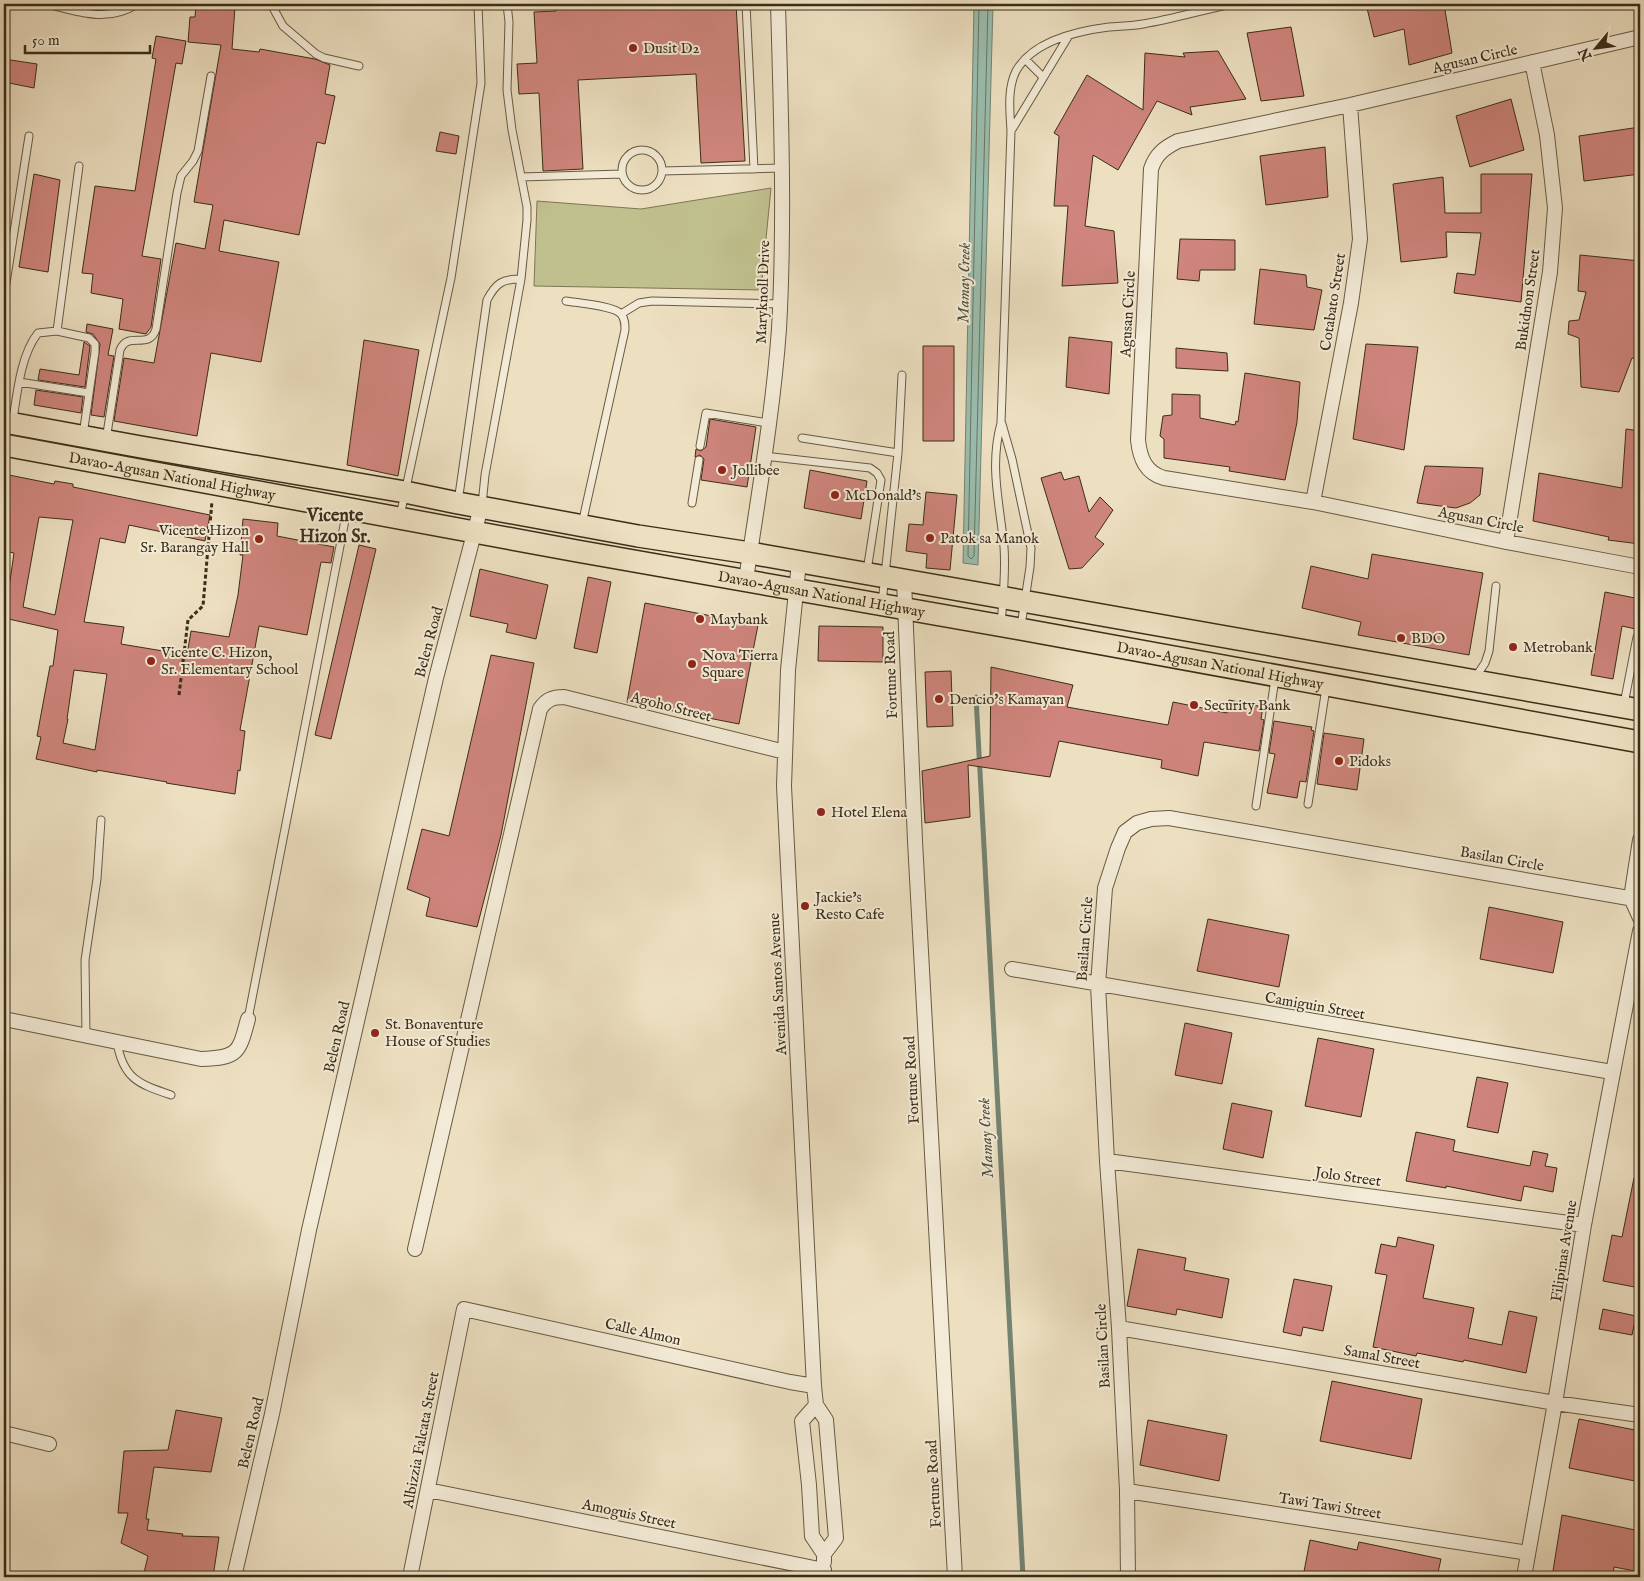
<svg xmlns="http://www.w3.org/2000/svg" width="1644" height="1581" font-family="'IM FELL English',serif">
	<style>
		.green { fill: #c0c08e; stroke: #7e7653 }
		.water { fill: #9abdae; stroke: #748372 }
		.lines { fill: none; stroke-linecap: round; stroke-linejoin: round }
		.shore { stroke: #6a7563; stroke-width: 1 }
		.stream { stroke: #748372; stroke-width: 5 }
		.building { fill: #cf857d; stroke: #3b2d18; fill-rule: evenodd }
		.lane-casing { stroke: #685a42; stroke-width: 9 }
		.street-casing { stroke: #685a42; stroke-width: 16 }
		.primary-casing { stroke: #3b2d18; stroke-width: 24 }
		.path { stroke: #3b2d18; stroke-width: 3; stroke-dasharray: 4 2.5; stroke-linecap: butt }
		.lane { stroke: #f3ebd7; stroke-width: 7 }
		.street { stroke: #f3ebd7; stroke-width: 14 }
		.primary { stroke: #ede0c1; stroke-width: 21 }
		.poi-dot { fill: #8f2418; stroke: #f3ebd7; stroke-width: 2 }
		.labels { text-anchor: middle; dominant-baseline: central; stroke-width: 4; stroke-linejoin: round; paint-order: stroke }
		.poi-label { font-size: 15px; fill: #3b2d18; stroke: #f3ebd7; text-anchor: start }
		.street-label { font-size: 15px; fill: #3b2d18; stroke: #f3ebd7 }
		.water-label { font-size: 16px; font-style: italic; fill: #53513e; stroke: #f3ebd7 }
		.quarter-label { font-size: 18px; font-weight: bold; fill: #3b2d18; stroke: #f3ebd7 }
	</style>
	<rect width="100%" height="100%" fill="#ede0c1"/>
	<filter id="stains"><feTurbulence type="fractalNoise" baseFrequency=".004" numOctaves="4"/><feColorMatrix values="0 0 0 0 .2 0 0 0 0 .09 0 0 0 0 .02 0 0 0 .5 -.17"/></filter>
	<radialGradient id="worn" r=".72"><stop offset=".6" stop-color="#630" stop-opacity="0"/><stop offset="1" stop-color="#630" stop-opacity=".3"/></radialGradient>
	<path class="green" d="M771,188l-10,102 -227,-4 3,-85 104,8z"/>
	<path class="water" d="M974,4h19l-15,561 -15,-2z"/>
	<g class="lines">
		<path class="shore" d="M979,4l-11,552 3,3 3,-3 14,-552"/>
		<path class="stream" d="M976,697l47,880"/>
	</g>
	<path class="building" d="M196,4l39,3 -3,42 27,3 1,-3 55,10 15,6 -5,29 10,2 -10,48 -8,-2 -18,93 -75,-15 -5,31 60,11 -18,100 -50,-9 -14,83 -83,-15 10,-63 30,5 22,-120 29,6 8,-44 -19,-3 27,-157 -33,-3 2,-25h5z
		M555,4h181l9,157 -44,2 -5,-89 -80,4 -38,2 5,89 -40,2 -4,-78 -20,1 -2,-30 20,-1 -3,-51 22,-1z
		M1366,4h78l8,49 -43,12 -5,-36 -30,8z
		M1291,27l13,69 -43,5 -14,-68z
		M156,36l30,5 -4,23 -6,-1 -34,193 19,3 -10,68 -5,7 -27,-5 4,-30 -32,-6 2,-19 -11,-1 13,-87 40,5 21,-132 -4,-1z
		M1218,51l28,48 -56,8 2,8 -35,-14 -39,69 -25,-15 -8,71 29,5 4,52 -56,3 6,-80h-14l5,-70 -5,-3 33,-58 56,35 2,-57 40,4 -2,-4z
		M4,59l33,5 -3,24 -30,-6z
		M1511,99l13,51 -54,17 -14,-51z
		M1640,127v47l-56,7 -5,-45z
		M440,132l19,4 -3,18 -20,-3z
		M1325,147l3,50 -62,8 -6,-49z
		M34,174l26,6 -12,92 -29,-5z
		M1481,174h51l-11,128 -67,-9 3,-20 18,2 6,-42 -35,-1 1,25 -46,5 -8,-78 50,-7 2,36h36z
		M1180,239l55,1v30h-35l-1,11 -22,-2z
		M1580,255l60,6v99l-8,-2 -13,34 -38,-5 -2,-49 -11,-4 1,-13 10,-1 7,-28 -8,-1z
		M1260,269l46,6 1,12 15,3 -8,40 -60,-6z
		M87,324l26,5 -5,26 6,1 -10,61 -13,-2 9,-71 -7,-10 -7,-2z
		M1069,337l43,5 -3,52 -43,-7z
		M364,340l55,10 -21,126 -51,-11z
		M84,342l6,4 -5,41 -47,-7 2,-11 39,6z
		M1366,344l52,3 -14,103 -51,-11z
		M923,346h31v95h-31z
		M1176,348l51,5 1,18 -52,-3z
		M1245,373l55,9 -3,40 -12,58 -56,-9 1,-4 -66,-9v-19l-4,-3 3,-20 9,-1v-21l28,1v23l35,7 1,-4 2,1z
		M36,390l47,7 -2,16 -47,-8z
		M710,419l46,8 -9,60 -46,-7 3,-21 -4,-4 -5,2 1,-8 5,2 5,-4z
		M1626,429l14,2v113l-32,-4 1,-3 -76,-16 6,-48 83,15z
		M1425,466l58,2 -3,27 -10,8 -14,5 -39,-5z
		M810,470l57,11 -6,38 -57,-11z
		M1061,472l3,8 15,-4 10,36 11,-15 13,13 -18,27 9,7 -22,24 -13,1 -28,-91z
		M4,474l50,10 1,-3 18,3v3l137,28 -5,26 -76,-16 -4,18 -25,-5 -16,84 40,5 -3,17 66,11 4,-24 38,6 9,-42 5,-40h-3l3,-36 35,4 -1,13 57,11 -3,16 -10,-1 -14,73 -48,-9 -19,104 5,1 -5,40 -2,-1 -3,24 -69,-11 1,-1 -70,-12v2l-61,-13 5,-22 -4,-1 13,-70h3l5,-36 -54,-12v-31l5,1 5,-35 -10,-2zM39,517l34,3 -18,95 -32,-8zM74,670l33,4 -12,76 -32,-7 5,-24h-1z
		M926,492l31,3 -7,75 -24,-2 1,-14 -21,-3 3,-27 14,1z
		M359,545l17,4 -45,190 -16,-4z
		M1372,554l111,19 -14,82 -111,-20 3,-13 -59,-14 9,-42 57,13z
		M480,569l68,16 -12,54 -30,-7 2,-8 -38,-8z
		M588,577l23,5 -14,71 -23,-5z
		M1605,592l35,7v31l-18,-4 -9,53 -22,-4z
		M645,603l113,22 -19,99 -112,-22z
		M819,626l64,1v35l-65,-1z
		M491,655l43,8 -33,172 -24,92 -51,-11 4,-18 -23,-9 15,-60 27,7z
		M991,667l82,18 -6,22 101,18 5,-23 54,11 2,-13 34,7 -2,12 3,1 -5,31 -55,-9 -6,34 -37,-8 1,-8 -103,-19 -9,36 -82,-12 2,52 -45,6 -3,-52 68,-15z
		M951,671l2,55 -26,1 -2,-55z
		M1274,721l38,6 -1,3 3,1 -8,51 -6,-1 -3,17 -30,-5 8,-39 -6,-1z
		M1324,733l40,6 -7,51 -40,-6z
		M1489,907l74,15 -10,51 -73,-14z
		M1208,919l81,16 -10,52 -82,-16z
		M1185,1023l47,10 -10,51 -47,-9z
		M1318,1038l56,11 -13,68 -56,-11z
		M1477,1077l31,6 -10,50 -31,-6z
		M1232,1103l40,8 -9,47 -40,-9z
		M1416,1132l39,8 -2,11 77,15 3,-15 15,3 -3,12 12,2 -4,24 -29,-6 -3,15 -75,-15v2l-40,-7z
		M1634,1178l6,1v109l-37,-7 9,-46 10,2z
		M1398,1237l36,8 -11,53 51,10 -6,30 34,7 7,-34 28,6 -11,56 -62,-13 -1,2 -46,-9 -1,3 -43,-9 14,-72 -12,-2 6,-29 15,3z
		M1138,1249l48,9 -2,12 45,9 -7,39 -45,-9 -1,6 -49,-9z
		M1294,1279l38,7 -9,45 -20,-4 -2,9 -18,-4z
		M1603,1309l33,7 -4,19 -33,-6z
		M1332,1381l90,18 -11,60 -91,-18z
		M176,1410l46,8 -11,54 -57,-5 -8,52h3l-2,11 36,4 -1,2 37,1 -6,40h-70l5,-21 -27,-13 7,-30h-10l6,-62 44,-1z
		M1579,1419l61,12v51l-71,-14z
		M1148,1420l79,15 -8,46 -79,-16z
		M1562,1515l78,16v41l-26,-5 -1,10h-61z
		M1310,1540l47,10 2,-8 82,17 -4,18h-134z"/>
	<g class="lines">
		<defs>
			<path id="lane" d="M47,4c31,8 61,19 90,0
				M271,4l12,22 33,28 8,4 35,8
				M746,4l8,165
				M1025,59l18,18
				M1011,131l57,-94
				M622 170a20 20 0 1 1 40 0a20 20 0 1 1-40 0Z
				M662,171l121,-3
				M521,177l101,-3
				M4,296l25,-160
				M566,301c12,2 48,5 55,13 4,5 4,10 4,16l-43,194
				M621,314l18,-11 13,-2 128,3
				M57,331l32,7 6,6v8l-12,83
				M19,382l70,11
				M13,420c4,-27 8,-66 25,-87l19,-2 22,-165
				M1002,424l10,35 19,89 -1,19 -9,59
				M802,438l96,15
				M106,440l14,-90c8,-20 29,1 36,-21l21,-136 4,-17 12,-15 5,-10 13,-75
				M700,446l6,-33 62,10
				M764,456l106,12 7,5 4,7 -14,91
				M458,502l29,-202c9,-17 15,-21 34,-21
				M692,503l7,-43
				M482,505l3,-30 36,-196 6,-59v-13l-15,-77 -5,-40 2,-68 -2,-18
				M400,516l51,-238 30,-195 -3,-79
				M882,603l16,-150 4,-78
				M1001,624c2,-25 5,-52 3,-77 -4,-43 -15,-80 -3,-124l10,-292c-1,-19 -4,-42 5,-60 17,-30 61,-40 93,-44 11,-1 23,-1 34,-3 30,-5 59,-14 89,-20
				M1475,678l10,-15 4,-12 7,-65
				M1624,704l13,-67
				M1308,804l18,-116
				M1256,806l19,-127
				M248,1019l99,-509
				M86,1036l-1,-76 12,-81 4,-59
				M117,1042c6,37 22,42 54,53"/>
			<path id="street" d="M1640,37l-290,68 -172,36c-14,7 -22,13 -27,28l-13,271c2,19 8,33 26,38l149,24 193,40 134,25
				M1313,502l38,-199 9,-64 -10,-134
				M1506,542l44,-270 5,-64 -8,-73 -15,-73
				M799,562l-11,108 -4,116 30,600 2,19 10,15 10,118 -12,16
				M746,580c12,-83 27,-167 33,-251 6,-108 2,-217 -1,-325
				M904,581l11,260 40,736
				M1640,840l-9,58 9,20
				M1012,969l600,103
				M4,1019l197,40c37,-1 38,-6 47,-40
				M1107,1161l477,64
				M415,1249l125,-540c6,-9 12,-12 24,-12l221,55
				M1119,1328l436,75 85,12
				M816,1405l-14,16 7,64 3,51 12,18v8
				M4,1433l45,11
				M428,1490l396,80
				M1127,1491l401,62
				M234,1577l38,-163 37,-184 127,-552 45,-171
				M410,1577l54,-268 326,73 24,4
				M1128,1577l-1,-86 -8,-163 -12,-167 -9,-176 7,-97 13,-40 7,-16 12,-9 14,-4 18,-1 471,82
				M1524,1577l31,-174 29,-178 56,-294"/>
			<g id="primary">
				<path d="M4,422l137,25 264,45 53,11 180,33 112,17 890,157"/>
				<path id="s1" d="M4,445l573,106 443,78 620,113"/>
			</g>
		</defs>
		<use href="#lane" class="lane-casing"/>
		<use href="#street" class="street-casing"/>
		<use href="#primary" class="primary-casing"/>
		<path class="path" d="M179,695l9,-75 15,-14 9,-105"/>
		<use href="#lane" class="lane"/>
		<use href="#street" class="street"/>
		<use href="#primary" class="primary"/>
	</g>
	<g class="poi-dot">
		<circle cx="633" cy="48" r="5"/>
		<circle cx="722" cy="470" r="5"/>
		<circle cx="835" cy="495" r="5"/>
		<circle cx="930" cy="538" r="5"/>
		<circle cx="259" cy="539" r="5"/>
		<circle cx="700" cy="619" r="5"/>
		<circle cx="1401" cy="638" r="5"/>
		<circle cx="1513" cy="647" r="5"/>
		<circle cx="151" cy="661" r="5"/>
		<circle cx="692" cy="664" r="5"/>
		<circle cx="939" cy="699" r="5"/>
		<circle cx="1194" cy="705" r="5"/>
		<circle cx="1339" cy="761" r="5"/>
		<circle cx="821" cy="812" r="5"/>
		<circle cx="805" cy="906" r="5"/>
		<circle cx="375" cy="1033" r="5"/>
	</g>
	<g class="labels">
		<g class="poi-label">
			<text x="643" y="48">Dusit D2</text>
			<text x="732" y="470">Jollibee</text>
			<text x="845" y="495">McDonald's</text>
			<text x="249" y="530" text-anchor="end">Vicente Hizon<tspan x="249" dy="17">Sr. Barangay Hall</tspan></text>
			<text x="940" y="538">Patok sa Manok</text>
			<text x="710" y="619">Maybank</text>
			<text x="1411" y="638">BDO</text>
			<text x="1523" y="647">Metrobank</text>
			<text x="161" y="652">Vicente C. Hizon,<tspan x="161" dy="17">Sr. Elementary School</tspan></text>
			<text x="702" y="655">Nova Tierra<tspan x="702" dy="17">Square</tspan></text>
			<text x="949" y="699">Dencio's Kamayan</text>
			<text x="1204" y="705">Security Bank</text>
			<text x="1349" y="761">Pidoks</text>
			<text x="831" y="812">Hotel Elena</text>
			<text x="815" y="897">Jackie's<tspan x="815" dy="17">Resto Cafe</tspan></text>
			<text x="385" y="1024">St. Bonaventure<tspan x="385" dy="17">House of Studies</tspan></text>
		</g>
		<g class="street-label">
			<text transform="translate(1475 59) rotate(-13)">Agusan Circle</text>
			<text transform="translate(763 292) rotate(-88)">Maryknoll Drive</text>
			<text transform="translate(1528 300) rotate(-82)">Bukidnon Street</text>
			<text transform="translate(1333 302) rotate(-81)">Cotabato Street</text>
			<text transform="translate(1128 314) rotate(-87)">Agusan Circle</text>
			<text stroke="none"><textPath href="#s1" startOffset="171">Davao-Agusan National Highway</textPath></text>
			<text transform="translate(1481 520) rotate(11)">Agusan Circle</text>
			<text stroke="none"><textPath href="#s1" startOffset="831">Davao-Agusan National Highway</textPath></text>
			<text transform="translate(429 642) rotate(-75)">Belen Road</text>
			<text stroke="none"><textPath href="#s1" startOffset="1236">Davao-Agusan National Highway</textPath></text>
			<text transform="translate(891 675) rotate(-92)">Fortune Road</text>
			<text transform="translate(671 707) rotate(14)">Agoho Street</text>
			<text transform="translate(1502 859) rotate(10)">Basilan Circle</text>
			<text transform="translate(1085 939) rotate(-86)">Basilan Circle</text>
			<text transform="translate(778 984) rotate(-93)">Avenida Santos Avenue</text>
			<text transform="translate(1315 1006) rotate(10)">Camiguin Street</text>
			<text transform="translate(337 1037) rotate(-77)">Belen Road</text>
			<text transform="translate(912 1080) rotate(-93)">Fortune Road</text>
			<text transform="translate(1348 1177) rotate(8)">Jolo Street</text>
			<text transform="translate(1564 1251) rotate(-81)">Filipinas Avenue</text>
			<text transform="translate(643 1332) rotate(13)">Calle Almon</text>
			<text transform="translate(1103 1346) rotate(-93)">Basilan Circle</text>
			<text transform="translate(1382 1357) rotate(10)">Samal Street</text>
			<text transform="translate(251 1433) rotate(-77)">Belen Road</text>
			<text transform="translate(421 1440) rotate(-79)">Albizzia Falcata Street</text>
			<text transform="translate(934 1484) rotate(-93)">Fortune Road</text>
			<text transform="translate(1330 1506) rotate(9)">Tawi Tawi Street</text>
			<text transform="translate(629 1514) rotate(12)">Amoguis Street</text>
		</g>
		<g class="water-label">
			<text transform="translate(965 283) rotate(-89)">Mamay Creek</text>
			<text transform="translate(987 1138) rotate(-93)">Mamay Creek</text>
		</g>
		<g class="quarter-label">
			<text x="335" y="516">Vicente<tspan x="335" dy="21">Hizon Sr.</tspan></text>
		</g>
	</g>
	<rect width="1644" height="1581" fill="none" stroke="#ede0c1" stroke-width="20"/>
	<rect x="5" y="5" width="1634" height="1571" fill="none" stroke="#3b2d18" stroke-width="2.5"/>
	<rect x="10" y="10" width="1624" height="1561" fill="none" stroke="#3b2d18"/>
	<g transform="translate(1596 48) rotate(241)" stroke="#f3ebd7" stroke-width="4" paint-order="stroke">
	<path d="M0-4L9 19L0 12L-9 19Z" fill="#3b2d18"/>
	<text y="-8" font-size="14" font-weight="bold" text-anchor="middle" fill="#3b2d18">N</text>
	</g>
	<path d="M25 45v8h125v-8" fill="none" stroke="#3b2d18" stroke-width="2.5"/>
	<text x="32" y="45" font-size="15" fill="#3b2d18" stroke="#f3ebd7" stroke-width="4" paint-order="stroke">50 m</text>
	<rect width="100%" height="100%" filter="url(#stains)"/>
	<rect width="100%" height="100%" fill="url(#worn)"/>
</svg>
